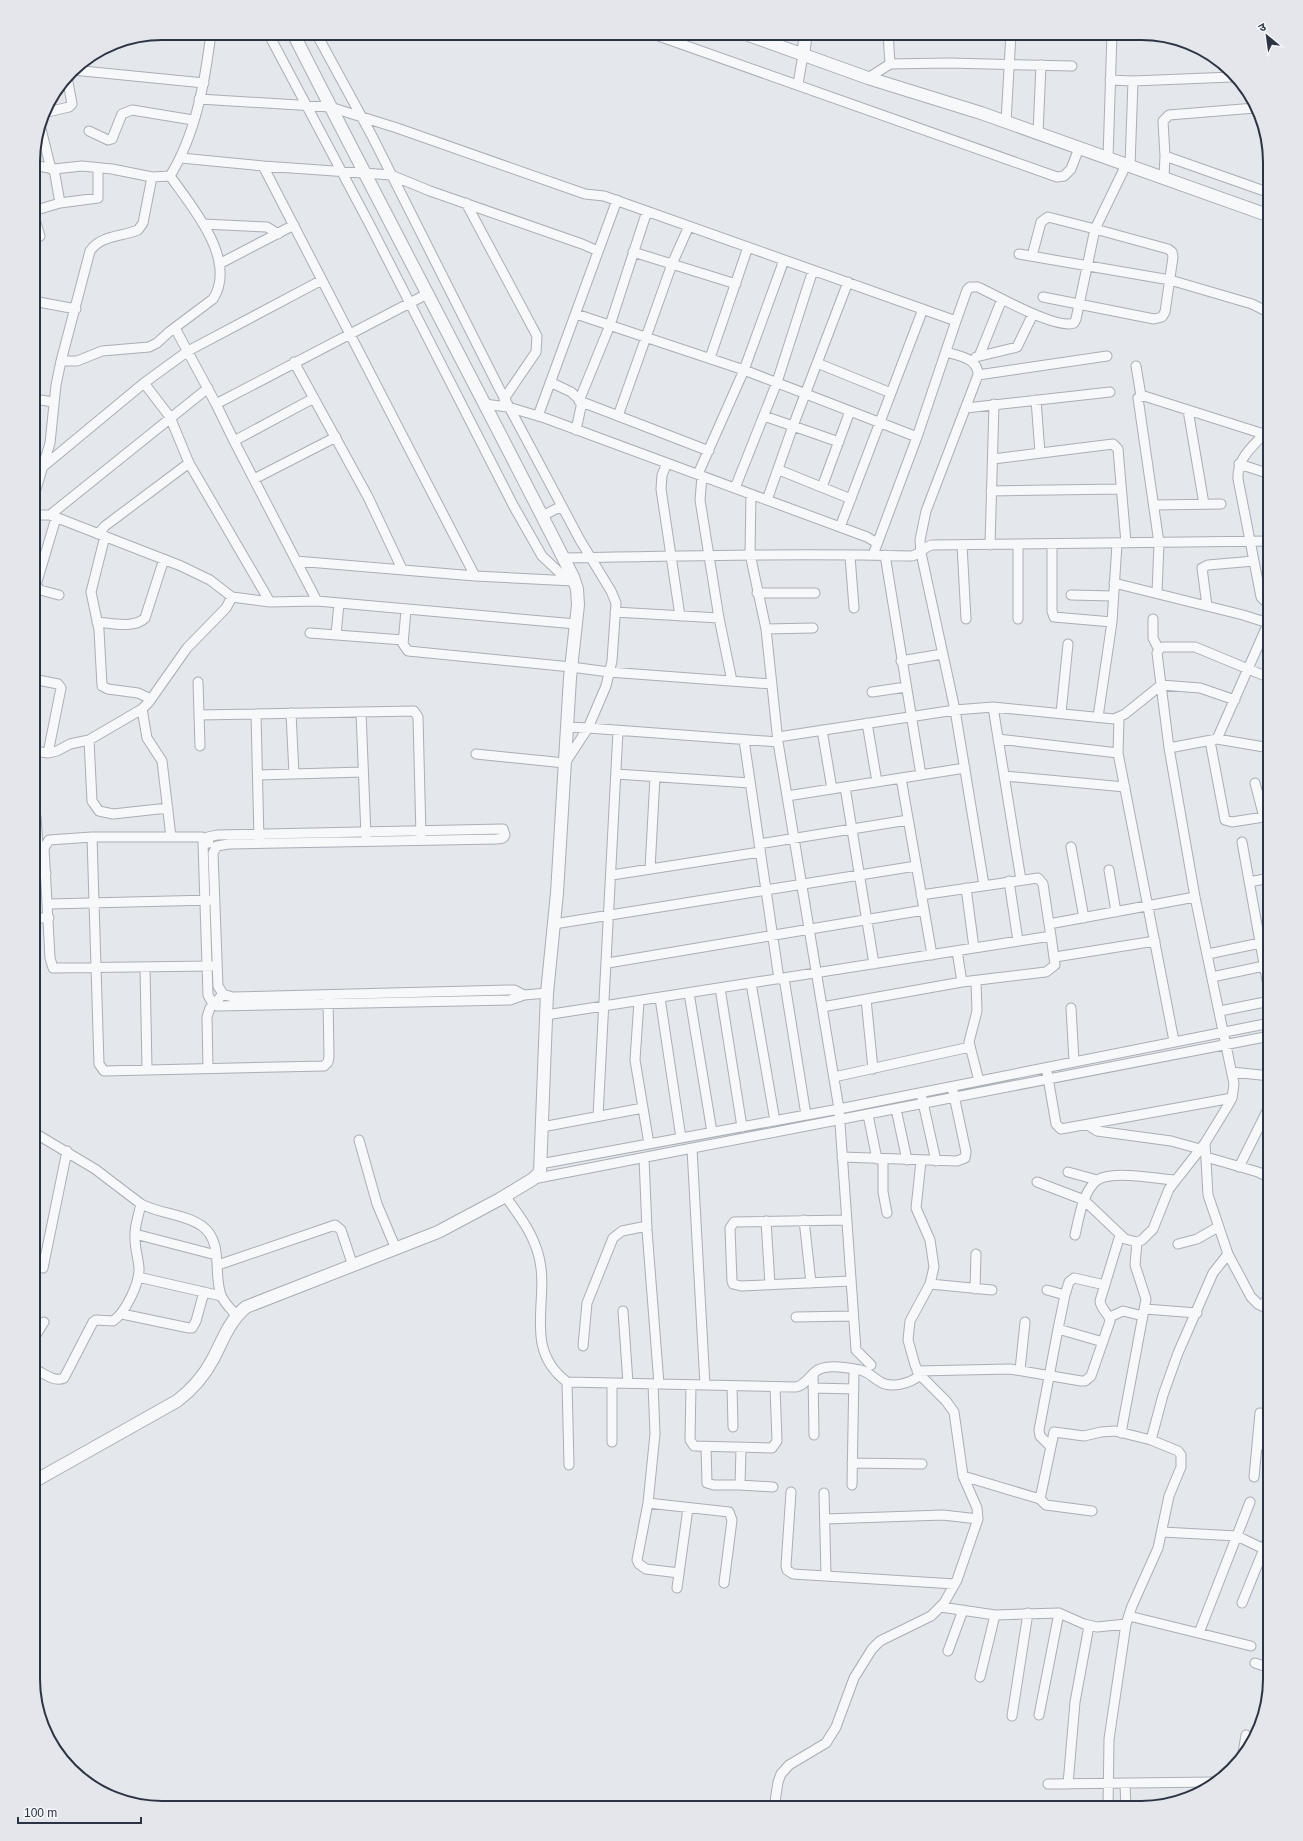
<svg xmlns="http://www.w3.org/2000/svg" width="1303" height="1841" font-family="Arial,'Noto Sans Devanagari',sans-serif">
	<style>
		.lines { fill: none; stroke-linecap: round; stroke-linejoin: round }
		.minor-casing { stroke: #a9aeb7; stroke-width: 11 }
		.tertiary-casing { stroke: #a9aeb7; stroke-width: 14 }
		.minor { stroke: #f7f8fa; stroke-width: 9 }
		.tertiary { stroke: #f7f8fa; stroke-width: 12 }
		.rim { fill: none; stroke: #2b3445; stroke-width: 2 }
	</style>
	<rect width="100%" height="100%" fill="#e4e7ec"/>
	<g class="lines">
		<defs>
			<path id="minor" d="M268,33l103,194 142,278 29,51 17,16 15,9
				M316,33l56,103 128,254 80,150 31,51 5,12 -4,58 -6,25 -18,42 -21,-1
				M650,33l407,144 7,-1 7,-7 8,-21
				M888,33l2,31
				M73,70l131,13
				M868,78l22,-14 58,-1 124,3
				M1110,80l23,1 99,-4
				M798,84l5,-29
				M199,99l131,8 67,21 188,66 19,2 352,125 -39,116 -44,118
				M43,113l26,-6 3,-3 -5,-27
				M1006,122l5,-89
				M40,125l11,44
				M89,131l19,9 4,-1 10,-25 10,-4 61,10
				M1038,133l3,-68
				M1267,151l3,12
				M1165,156l105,37
				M181,158l82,8 128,9 39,16 152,53 16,7
				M1108,158l4,-125
				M33,165l21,4 28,-3 30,3 40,8 18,-1
				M263,166l212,410
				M1130,166l3,-85
				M1164,178l1,-22 -2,-35 6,-6 86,-7
				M60,203l38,-5v-30
				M466,203l71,133 -1,16 -32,47
				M33,211l27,-8 -6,-34
				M203,224l64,3 11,7
				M33,241l7,-5 -7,-23
				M633,252l103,32
				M1019,254l151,26 82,24 18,9
				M219,264l75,-39
				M1043,297l111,22 8,-2 3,-5 8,-55 -1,-5 -4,-3 -73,-20 31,-64
				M33,301l43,8
				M576,314l168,56 173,67
				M956,321l11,-31 3,-3h8l24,12
				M175,328l41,76 18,37 83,160
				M946,352c13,4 32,6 32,23l-52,136 -6,29 1,13 34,157 29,175
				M980,354l22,-55c14,7 58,30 72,24l2,-4 19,-90 -47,-12 -7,5 -9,34
				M976,357l41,-10 16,-33
				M710,358l38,-111
				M61,361h16l25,-10 47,-4 8,-4 12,-11 44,-33c25,-39 -21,-92 -43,-123 26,-42 35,-95 41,-143
				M294,362l74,135 34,72
				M817,363l74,30
				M1136,366l5,30
				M978,375l129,-19
				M550,382l21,10 11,10 127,49
				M144,383l26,34 19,46 81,139
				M33,399l21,3
				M1036,400l4,53
				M579,401l31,-76 37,-114
				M216,404l211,-110
				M484,404l24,3 37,11 322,119 10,6
				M966,408l144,-16
				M1188,410l16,94
				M538,416l79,-216
				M618,416l54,-152 17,-38
				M764,416l75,26
				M576,430l6,-28
				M1264,434c-13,14 -27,25 -26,45l23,118 9,9
				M234,441l80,-43
				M993,459l120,-15 5,5 8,94
				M667,463l-5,12 -1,14 19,127
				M1239,464l31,10
				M45,465l99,-82 44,-32 134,-71
				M779,470l72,29
				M698,474l46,-104 40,-110
				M702,476l-2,24 19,118
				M254,479l82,-42
				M822,487l28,-76
				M735,488l42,-106 36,-112
				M991,491l130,-2
				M33,499l17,-56 6,-58 5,-24 29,-110c11,-16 31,-14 48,-21l5,-7 9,-46
				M767,500l26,-74 55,-144
				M1154,505l67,-1
				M33,515h17l131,51 29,14 22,17 38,5 47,-1 259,23
				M50,515l158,-127
				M542,516l20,-10
				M56,518l-20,67 4,5 19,5
				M840,527l83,-218
				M98,534l7,-8 84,-63
				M105,536l-14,56 8,38 3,56 6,3 30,4 13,6
				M1018,544v75
				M1052,544v67l2,6 58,5 5,-78
				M962,545l4,74
				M990,545l4,-141
				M885,555l36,220
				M850,556l4,52
				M563,558c117,-2 233,-5 349,-2 9,-2 11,-9 20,-11l338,-4
				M296,561l179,15 98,5
				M1114,583l129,32 25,8
				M757,593h58
				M1157,593l2,-50 -21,-145 6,-2 126,40
				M1071,595l42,1
				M1207,606l-5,-38 6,-3 46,-4
				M406,610l-3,34 5,7 163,16 38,5 163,12
				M615,612l104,6 13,63
				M1153,619v19l6,12
				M97,622c14,1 37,7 48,-4l19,-59
				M766,629l47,-1
				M310,633l93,7
				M336,635l3,-32
				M901,661l41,-7
				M33,679l25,5 3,4 -13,65
				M198,682l2,64
				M872,692l34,-5
				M993,707l28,173
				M142,709l5,29 15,23 9,76
				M361,712l5,124
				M291,713l3,61
				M1061,713l7,-69
				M256,714l3,126
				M199,715l215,-4 4,6 3,119
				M1098,717l14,-95
				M1119,718l-1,35 56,288
				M867,723l10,59
				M822,730l10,59
				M778,737l177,-27 38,-3 121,12 11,-5 36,-29 39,3 35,12
				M998,739l120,14
				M1217,739l53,-120
				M89,740l3,61 7,10 14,3 55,-6
				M744,740l35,239
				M1210,741l15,79 7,2 38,-6
				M778,742l61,367 17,241 15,15
				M1169,748l48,-9 53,9
				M33,751l15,2 9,-2 13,-7 19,-4 53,-31 7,-7 38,-54 39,-40 6,-11
				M476,754l89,9 23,-35 190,14 -12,-113 -16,-75 1,-60
				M616,774l134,9
				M258,775l105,-3
				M1004,776l121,11
				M901,778l31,177
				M1255,783l9,34
				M845,787l29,177
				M787,796l178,-28
				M92,837l7,227 5,7 220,-5 4,-4 1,-5 -1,-58
				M1242,842l28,155
				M209,843l-7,-6h-110l-43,3 -5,8 6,110 3,10 159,-2
				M759,844l149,-24
				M1071,847l13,71
				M33,851l5,-5 -2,-29 -3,-6
				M650,869l5,-92
				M1109,870l7,42
				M33,874l13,-1
				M612,875l148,-23
				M1009,881l9,60
				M1249,882l21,-4
				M966,888l8,60
				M921,895l117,-17 5,6 6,40
				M49,904l162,-4
				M33,918h16
				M554,924l362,-58
				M957,951l5,31
				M1208,954l62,-13
				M1055,957l100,-16
				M608,963l316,-53
				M145,967l2,102
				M1212,977l52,-11
				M784,978l22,137
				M976,981l1,30 -8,31 10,39
				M751,983l24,138
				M720,988l22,139
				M689,993l23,139
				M524,995l-10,-5h-5l-277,7 -9,-3 -5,-8 -5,-133 4,-7 12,-2 268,-5 6,-1 2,-3 -2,-6 -286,6 -9,2 -5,6 5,152 5,9 4,2 293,-6 14,-5 23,-2
				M660,998l21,140
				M866,999l7,70
				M639,1001l-4,59 14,84
				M822,1007l140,-25 84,-10 9,-7 -4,-29
				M1071,1008l3,53
				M1220,1011l50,-10
				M546,1015l505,-79 -2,-12 146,-27
				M208,1068l-1,-51 3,-9 13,-14
				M1047,1072l9,52 5,5 171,-31
				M1232,1072l38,4
				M834,1077l136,-30
				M922,1098l14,63
				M896,1109l11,51
				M33,1111l3,23
				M868,1115l9,44
				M598,1116l20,-385
				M1088,1125l9,6 74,10 29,8
				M542,1127l101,-19
				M33,1132l62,37 46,35c19,10 44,10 61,22 22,16 11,48 19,69 3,8 10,14 15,20
				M359,1140l18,64 19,45
				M1205,1143l3,52 20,59 23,43 7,7 12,6
				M692,1149l13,236
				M842,1157l115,4 8,-3 1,-6 -13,-61
				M1206,1157l52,15 12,6
				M644,1158l3,72 12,154
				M883,1159v33l4,21
				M540,1164l299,-55 431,-86
				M1239,1167l31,-62
				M1068,1172l29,8
				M533,1179l737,-143
				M1037,1182l47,18 41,39 12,3 5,-2 11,-11 16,-40 36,-46 22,-36 5,-9 2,-14 -39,-187 -26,-149 -12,-95 3,-5 3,-1h32l75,31
				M505,1196c14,19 28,37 34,61 11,44 -17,91 28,125l229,5c9,-2 12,-9 19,-15 10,-9 33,-4 45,-2 9,2 12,7 19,11 11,8 31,3 41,-6
				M804,1220l7,63
				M845,1220l-111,2 -4,6 2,53 1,3 8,2 110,-5
				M766,1221l4,64
				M135,1234l81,21
				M1075,1235c4,-17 7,-39 19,-52 12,-15 62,-4 81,-3
				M1178,1244l19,-5 21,-12
				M218,1265l117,-40 6,5 12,36
				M43,1268l24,-117
				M138,1277l83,19
				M930,1284l62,6
				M975,1289l1,-35
				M1047,1290l18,5 4,-13 5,-4 31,7
				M1065,1295l-7,34 45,13
				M1262,1306l8,-11
				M1145,1309l52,4
				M623,1311l5,72
				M122,1314l67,14h3l4,-7 8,-29
				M796,1317l57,-1
				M1110,1317l13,-6 20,5
				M33,1340l11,-18
				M583,1346l4,-43 26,-65 9,-7 25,-5
				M33,1368c9,4 21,15 31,10l29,-56 3,-2 17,1c12,-8 27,-38 26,-53 -1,-12 -5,-22 -4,-34 0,-10 4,-20 6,-30
				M1020,1370l5,-48
				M917,1371l93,-2 71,12h4l6,-5 19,-55c-1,-8 -9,-11 -10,-20l20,-66
				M813,1374l1,61
				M567,1382l2,83
				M653,1384l2,50 -7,69 81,9 3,8 -8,63
				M691,1385l-1,55 4,6 78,2 5,-7 -2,-54
				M732,1386l1,41
				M813,1388l41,1
				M1121,1433l25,-134 -11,-34 2,-23
				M612,1442v-59
				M1257,1444l13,2
				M1050,1446l-10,-10 -1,-6 19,-101
				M706,1447l1,36 7,2h26
				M741,1448l-1,37 33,2
				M852,1463l70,1
				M963,1476l77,23
				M1254,1477l6,-64
				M852,1485l2,-115
				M791,1492l-5,74 1,4 6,4 162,10
				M824,1493l2,83
				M648,1503l-11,57 2,4 7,5 33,4
				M1092,1511l-46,-6 -6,-6 14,-67 30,4 17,-4 14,-1 36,9
				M825,1519l118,-4 35,4
				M1162,1532l75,4 27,13
				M677,1588l11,-80
				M1242,1603l28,-69
				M941,1607l54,8 64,-2 25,11 13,3 29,-3
				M1129,1616l122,30
				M1199,1633l51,-131
				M948,1651l15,-41
				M1255,1663l15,5
				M980,1677l15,-62
				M1039,1715l20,-102
				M1012,1716l16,-103
				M1243,1753l3,-18
				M1048,1784l166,-2
				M1068,1784l7,-82 14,-76
				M1125,1784l1,24
				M774,1808l4,-26 3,-8 8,-9 37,-22 10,-16 18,-49 18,-29 8,-8 51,-25 13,-13 13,-23 21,-61 -1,-11 -14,-32 -9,-64 -8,-11 -26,-26 -5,-10 -7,-25 2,-19 20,-37 4,-17 -4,-27 -14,-32 5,-47
				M1108,1808l1,-69 17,-115 6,-18 26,-58 11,-52 12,-29v-12l-3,-4 -27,-11 12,-45 15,-42 35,-80 15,-19"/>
			<path id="tertiary" d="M743,33l125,45 113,35 289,103
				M803,55l3,-22
				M33,1482l144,-81c16,-12 27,-25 36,-42 10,-19 16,-38 33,-52l192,-75 62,-33 33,-20 7,-7 7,-179 10,-100 13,-215 8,-73 -1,-16 -4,-12c-92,-183 -188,-362 -280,-544"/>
		</defs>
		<use href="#minor" class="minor-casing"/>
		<use href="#tertiary" class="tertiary-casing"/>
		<use href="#minor" class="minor"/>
		<use href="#tertiary" class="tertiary"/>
	</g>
	<path d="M0 0H1303V1841H0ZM162 40H1141A122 122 0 0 1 1263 162V1679A122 122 0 0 1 1141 1801H162A122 122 0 0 1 40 1679V162A122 122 0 0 1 162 40Z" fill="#e4e6eb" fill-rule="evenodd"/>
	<path class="rim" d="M162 40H1141A122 122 0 0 1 1263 162V1679A122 122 0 0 1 1141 1801H162A122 122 0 0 1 40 1679V162A122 122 0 0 1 162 40Z"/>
	<g transform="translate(1267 36) rotate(331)" stroke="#f4f6f9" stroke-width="3" paint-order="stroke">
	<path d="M0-3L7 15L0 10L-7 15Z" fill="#2b3445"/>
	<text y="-6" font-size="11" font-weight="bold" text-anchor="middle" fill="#2b3445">उ</text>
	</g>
	<path d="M18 1817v6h123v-6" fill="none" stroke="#2b3445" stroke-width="2"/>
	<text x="24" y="1817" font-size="12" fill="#2b3445" stroke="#f4f6f9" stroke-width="3" paint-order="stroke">100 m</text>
</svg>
